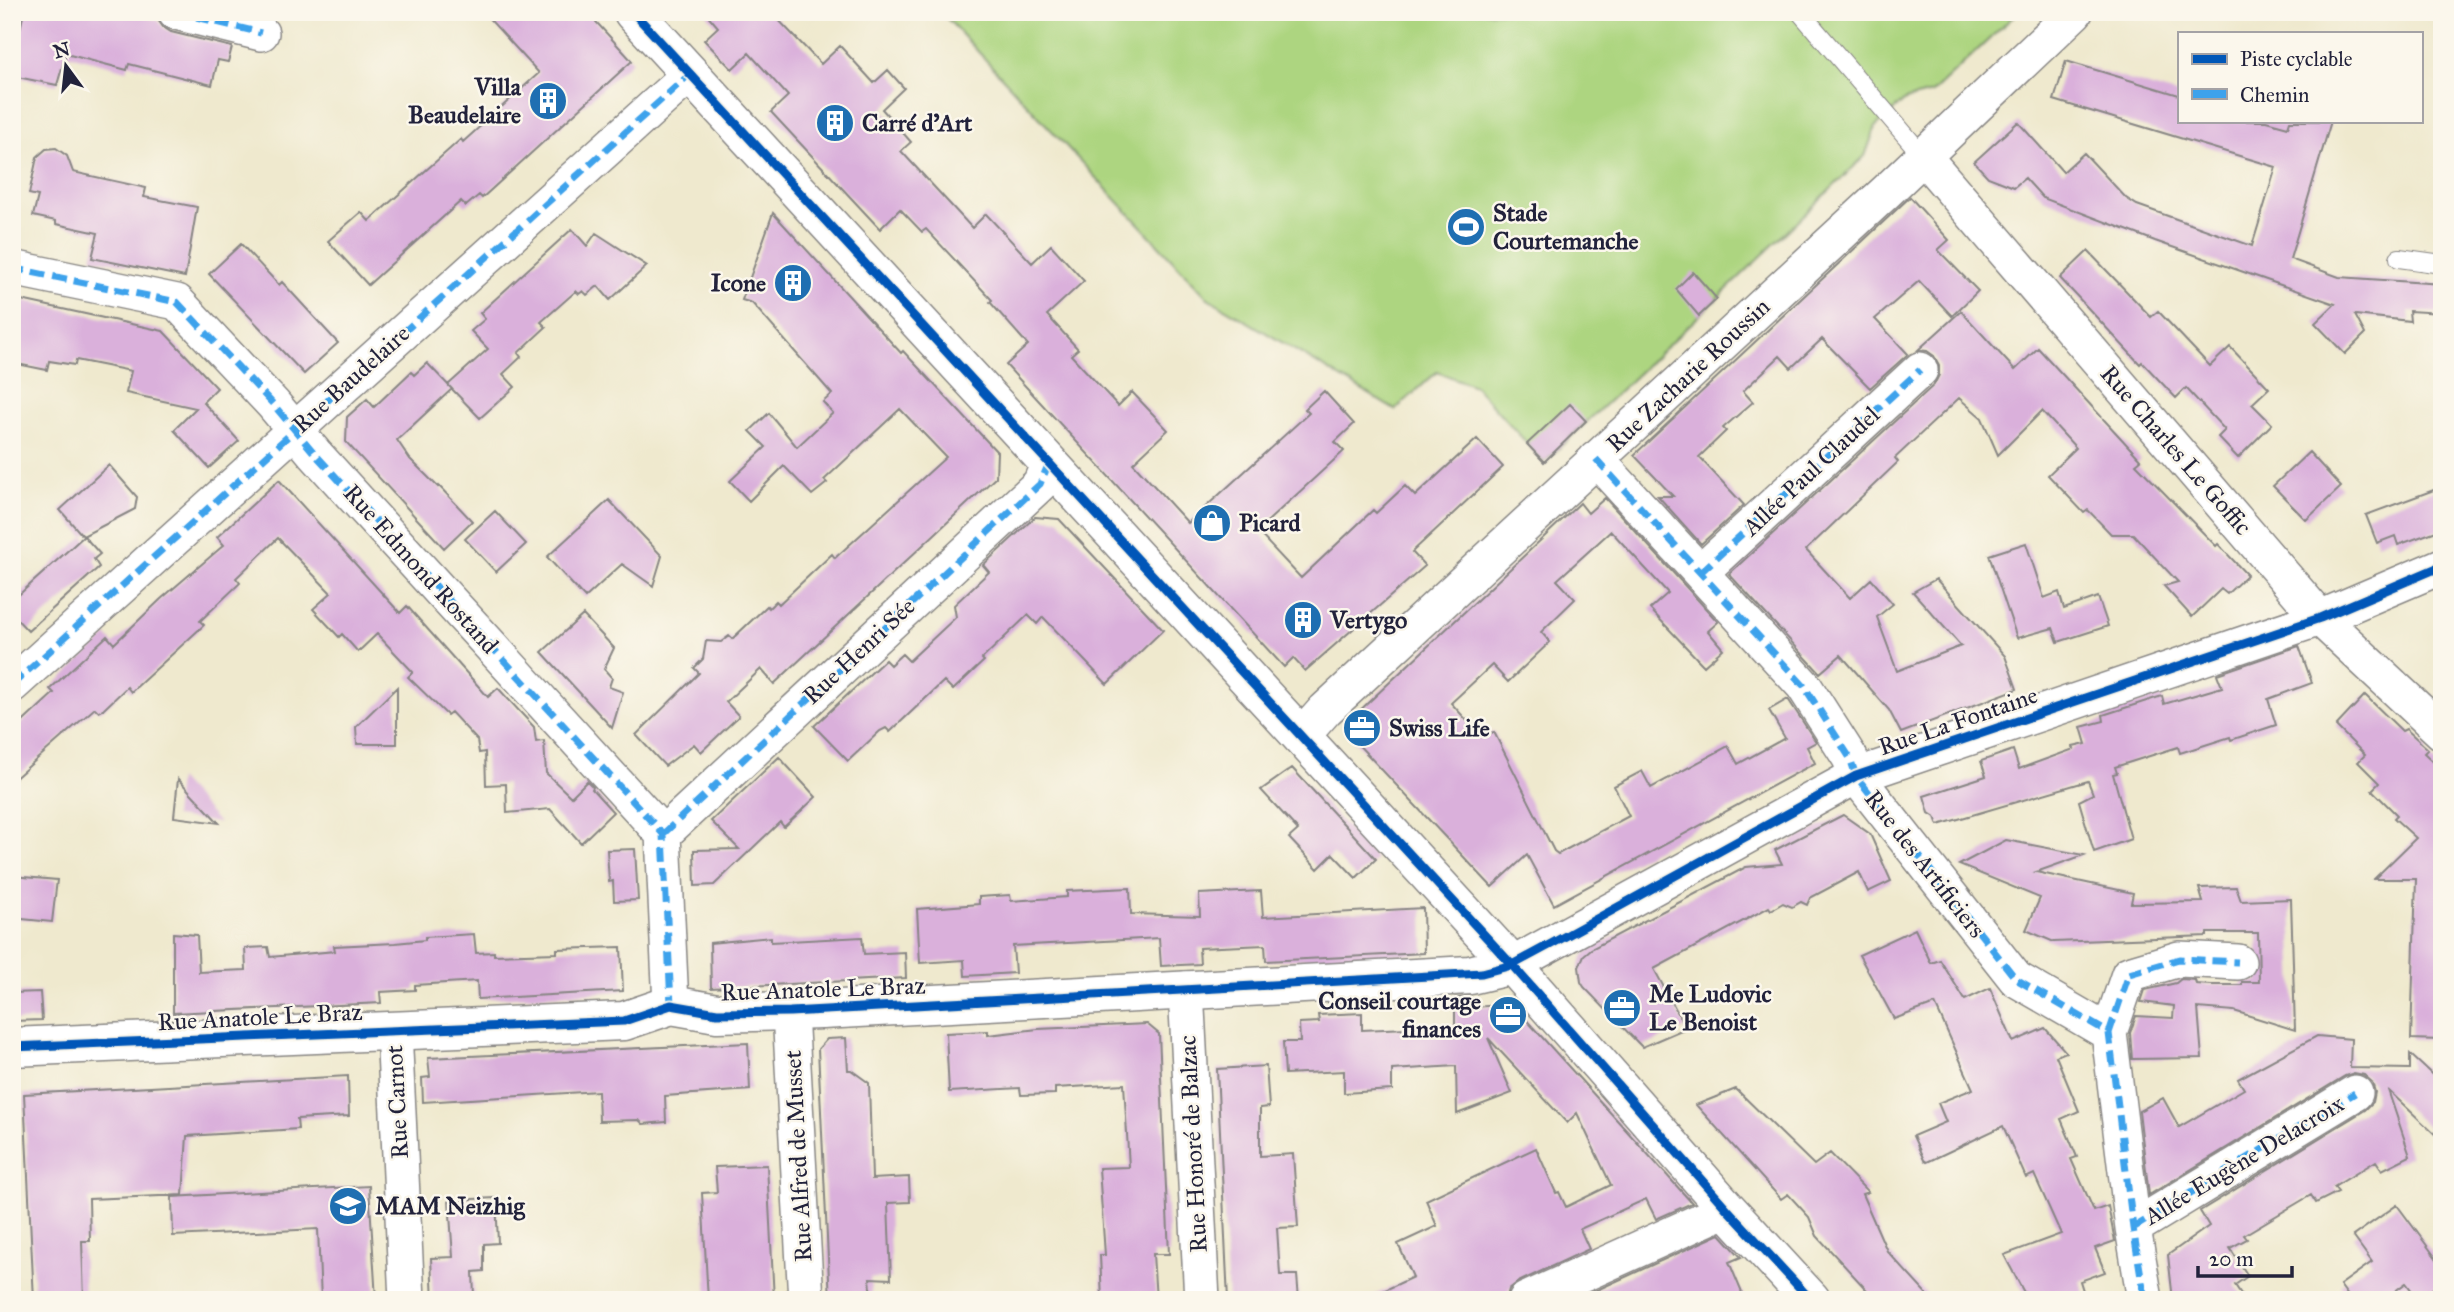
<svg xmlns="http://www.w3.org/2000/svg" width="2454" height="1312" font-family="'IM FELL Great Primer',serif">
	<style>
		.green { fill: #add580; stroke: #687c5e; stroke-width: 2 }
		.building { fill: #dab0db }
		.lines { fill: none; stroke-linecap: round; stroke-linejoin: round }
		.lane-casing { stroke: #888684; stroke-width: 20 }
		.street-casing { stroke: #888684; stroke-width: 38 }
		.secondary-casing { stroke: #888684; stroke-width: 41 }
		.lane { stroke: #fff; stroke-width: 18 }
		.street { stroke: #fff; stroke-width: 35 }
		.secondary { stroke: #fff; stroke-width: 38 }
		.quiet { stroke: #3ea2ec; stroke-width: 7; stroke-dasharray: 14 7; stroke-linecap: butt }
		.cycleway-casing { stroke: #fbf7ec; stroke-width: 13 }
		.cycleway { stroke: #0057b8; stroke-width: 9 }
		.labels { text-anchor: middle; dominant-baseline: central; stroke-width: 5; stroke-linejoin: round; paint-order: stroke }
		.poi-label { font-size: 24px; font-weight: bold; fill: #22223b; stroke: #fbf7ec; text-anchor: start }
		.street-label { font-size: 24px; fill: #22223b; stroke: #fbf7ec }
	</style>
	<rect width="100%" height="100%" fill="#fbf7ec"/>
	<filter id="ink" filterUnits="userSpaceOnUse"><feTurbulence type="fractalNoise" baseFrequency=".0143" numOctaves="2"/><feDisplacementMap in="SourceGraphic" scale="14" xChannelSelector="R" yChannelSelector="G"/><feConvolveMatrix kernelMatrix="1 2 1 2 8 2 1 2 1" color-interpolation-filters="sRGB"/></filter>
	<filter id="wash" filterUnits="userSpaceOnUse"><feTurbulence type="fractalNoise" baseFrequency=".00686" numOctaves="4" result="noise"/><feDisplacementMap in="SourceGraphic" scale="28" xChannelSelector="R" yChannelSelector="G"/><feGaussianBlur stdDeviation="1.57" result="paint"/><feColorMatrix in="noise" values="0 0 0 0 0 0 0 0 0 0 0 0 0 0 0 0 0 1.4 0 .05"/><feComposite in="paint" operator="in"/></filter>
	<g filter="url(#wash)">
		<rect width="100%" height="100%" fill="#efe9ce"/>
		<path class="green" d="M941,12h1077l-86,81 -27,7 -29,26 -11,30 -148,143 -173,163 -69,-76 -38,-14 -42,38 -187,-112z"/>
		<g id="blocks">
			<path class="building" d="M24,12h103l31,8 5,7 8,5 61,15 -4,15 -10,-2 -6,25 -83,-21 -2,6 -61,-16 -9,31 -45,-9v-11z
				M483,12h104l45,49 -150,137 -3,-3 -13,11 -5,-5 -93,84 -40,-44 33,-29 8,9 92,-82 2,3 76,-69z
				M705,12h66l50,52 19,-18 34,37 14,-13 16,18 -22,21 29,33 -10,9 71,77 14,-14 46,49 19,-18 33,36 -37,34 31,34 -7,6 47,51 14,-14 36,38 -35,33 55,60 121,-110 -4,-4 19,-18 30,33 -19,18 9,9 -87,80 44,47 72,-68 3,3 29,-27 10,10 62,-57 26,28 -91,85 13,14 -120,105 -12,-13 -9,9 -278,-302 22,-20 -38,-43 2,-2 -66,-71 -4,3 -22,-23 -20,20 -109,-117 17,-16 -39,-43 -17,16 -28,-29 14,-13z
				M2066,61l113,34v26h87l22,6 2,-6h41l-41,138 49,18 103,7v29l-33,-2 1,10 -55,-6 10,19 -20,20 -30,-31 20,-19 -180,-63 -112,-43 -18,-20 -11,9 -26,-10 -14,-15 44,-40 45,50 21,-19 42,45 11,7 115,41 24,-79 -222,-67z
				M56,148l11,8 6,16 73,16 -2,9 53,10 -12,70 -93,-19 6,-25 -42,-9v-3l-23,-5 5,-20 -9,-2 8,-37 9,-8z
				M1910,197l39,43 -11,10 40,41 -26,25 -33,-35 -44,38 33,35 -38,34 -48,-49 -31,29 -11,-12 -37,35 10,11 -30,26 3,3 -27,26 45,48 -43,39 -43,-48h15l-39,-41z
				M773,213l128,140 2,-2 94,101 -1,25 -222,207 -13,-15 -35,33 13,14 -38,36 -7,-8 -29,22 -29,-31 63,-62 -5,-5 9,-9 3,-18 15,1 8,-6 3,3 35,-33 2,2 7,-7 3,3 53,-50 3,4 111,-101 -46,-48 -76,71 3,3 -15,12 -28,-29 -35,35 -19,-20 36,-34 -16,-16 19,-18 28,34 36,-34 -10,-11 9,-8 -80,-91 -10,-3z
				M572,229l15,17 9,-13 51,33 -37,34 -12,-14 -11,9 -4,-4 -4,3 -3,-3 -35,31 5,5 -28,26 3,4 -18,17 12,13 -35,31 -32,-33 40,-36 -17,-18 14,-12 -5,-6z
				M241,244l38,41 3,-3 56,61 -34,31 -95,-100z
				M2088,251l63,66 7,-6 52,55 20,-19 39,41 -17,16 20,20 -34,34 -20,-21 7,-7 -39,-42 -10,10 -34,-36 -2,2 -80,-86z
				M1693,272l24,27 -18,17 -23,-27z
				M12,298l151,33 54,57 -14,14 36,39 -30,27 -35,-38 22,-22 -70,-15 5,-22 -55,-11 -1,5 -26,-4 -2,9 -35,-7z
				M1961,311l54,59 23,-22 103,112 -5,4 80,82 2,-2 29,31 -20,19 -6,-5 -29,28 -28,-31 14,-4 -45,-48h-22l-23,-24 -4,3 -36,-38 28,-27 -34,-37 -44,44 -16,-37 -23,-20 -64,60 3,4 -92,88 44,48 21,-19 22,25 -16,13 20,54 64,-25 -48,-54 23,-13 69,77 12,33 -116,44 -12,-23 -48,-55 -21,18 -91,-99 205,-189 5,-10v-10l-5,-9 -7,-5 -9,-1z
				M427,363l25,26 -55,51 13,19 28,28 1,-1 33,35 -28,27 -98,-106 1,-25 20,-18 7,8 37,-35 3,3z
				M1570,404l16,17 -42,41 -17,-18z
				M2309,452l32,35 -35,33 -33,-34z
				M109,465l28,32 -2,12 -52,27 -23,-26z
				M279,480l121,133 7,-7 81,91 10,-9 36,39 2,15 8,-1 2,32 25,24 16,-16 6,6 -1,2 21,23 -32,31 -31,-34 -43,4 -1,-29 -20,1 -1,-33 -6,1 -2,-13 -26,-28 -4,3 -39,-38 5,-5 -36,-38 -19,18 -16,-18 -3,3 -26,-28 18,-16 -53,-55 -42,40 4,5 -40,38 4,4 -73,67 -4,-5 -24,23 -4,2 -4,-4 -83,73v-49l42,-39 -4,-4 57,-53 7,8 47,-45 63,-54 -7,-8z
				M2442,487v42l-44,16 -3,-9 -18,7 -11,-28z
				M1605,498l113,124 -10,9 15,18 -19,17 -54,-57 18,-16 -57,-62 -54,49 18,19 -34,33 9,10 -42,40 -16,-17 -41,38 30,33 13,-4 60,119 4,3 71,-38 -15,-30 28,-15 9,17 77,-42 10,18 47,-26 -16,-28 19,-11 28,43 -9,5 8,16 -261,142 -27,-50 -35,32 -139,-148 1,-23 226,-213 8,10z
				M609,500l53,56 -9,30 -31,-22 -37,34 -38,-41z
				M495,511l31,33 -30,28 -31,-33z
				M1035,517l24,2 104,111 -56,54 -64,-67 -6,7 -9,-9 -46,44 2,2 -31,29 -9,-9 -54,51 -4,-4 -6,3 -32,30 -34,-35 71,-66 5,5 12,-11 7,7 47,-44 -2,-12 35,-33 -6,-7z
				M84,536l16,18 -6,5 5,8 -71,64 -16,-17v-13z
				M2026,543l18,55 15,-6 5,17 34,-12 10,29 -50,16 -5,-14 -36,10 -28,-83z
				M583,615l31,33 -10,21 8,9 -3,9 14,5 -11,36 -70,-76z
				M2299,646l13,37 -44,16 8,26 -45,15 -1,-3 -50,16 -2,-6 -63,20 2,6 -4,1 18,65 -37,13 -15,-51 14,-7 -5,-13 -150,44 -3,-8 -6,-4 -5,-17 62,-20 -5,-15 32,-11 6,19 55,-20 -1,-2 13,-3 -5,-17 23,-6 -1,-6 59,-19 2,8 58,-17 -5,-13z
				M397,687v57h-40l-1,-17z
				M2365,695l37,36 4,-2 22,20 -4,4 18,17v270l-31,-1 5,-160h-42l42,-41 -22,-20 3,-3 -25,-25 7,-7 -21,-21 7,-7 -29,-29z
				M779,757l37,40 -32,30 -4,-5 -66,63 -19,1 -1,-36 45,-1 -28,-28z
				M1292,768l84,91 -20,19 -23,-24 -15,15 -29,-31 9,-8 -37,-40z
				M178,779l41,44 -45,-6z
				M1843,815l27,19 21,47 -23,11 -9,-20 -49,26 -3,7 -6,-3 -9,5 -9,-4 -12,7 -2,-3 -115,62 32,59 -44,19 -58,-60 -3,-5 -2,-15 5,-12 7,-6 155,-82 36,-3 -7,-14z
				M2006,840l78,15 -48,17 97,21 -2,10 72,-1 -4,-14 37,-1 5,14 50,-2 4,131 -61,-19 -36,-3 4,50 -70,1 -2,-26 6,-17 37,2 1,-12 -33,-4 4,-12 31,-7 5,-4 14,1 1,4 14,1h32v-3h17l-1,-49h-51v3l-153,6 -28,-12 14,-32 -81,-33z
				M635,849l3,51 -24,1 -1,-20 -4,1 -2,-32z
				M12,876l45,4 -5,42 -40,-4z
				M1130,888l1,26 69,2 -1,-22 62,-3 2,26 160,-9 1,45 -158,8 -1,-16 -66,3 1,16 -39,2 -2,-28 -146,8 2,27 -50,3 -1,-16 -44,3 -3,-54 62,-5v-7l31,-2 1,6 56,-4v-6z
				M1915,929l16,34 9,-3 25,40 25,-12 23,54 32,-14 21,24 -10,4 23,55 -18,8 16,38 -6,2 23,52 14,-5 7,35 -20,7 10,24 -25,9 6,19h-58l-24,-45 57,-21 -27,-60 -8,4 -23,-52 -76,36 -3,-2 -11,-24 33,-14 -8,-19 35,-14 -38,-85 -41,15 -35,-64z
				M173,933l24,2 2,37 47,-2 -1,-22 23,-1 2,10 65,-6 -1,-5 61,-3 30,-3v-3l49,-3 2,19 18,-1v3l63,-2v-4l64,-2 2,44 -145,8 -1,-18 -62,4v5l-35,2 1,11 -208,10z
				M771,937v5l91,-5 2,17 41,-2 1,26 -195,10 -1,-45z
				M40,992l2,28 -30,1v-28z
				M1470,997l4,10 26,-2 22,10 170,188 -36,16 -10,-20 -66,30 9,20 -71,33 -9,7 -3,11h-142l49,-23 -15,-33 39,-18 -11,-26 110,-52 20,45 3,-1 7,15 45,-22 -34,-72 -10,10 -79,-85 24,55 -55,21 -1,-48 -64,4v20l-48,3v-22l-59,3 -2,-32h17l-1,-19 20,-1 -1,-7 44,-2v17l93,-4v-28z
				M1147,1024l12,10 10,220h-16l3,46h-54l-2,-45h5l-6,-87 30,-1 -5,-83 -69,4v6l-34,1 -1,-7 -71,4 -3,-59 42,-2v4l50,-6z
				M2317,1036l34,3 -1,29 60,1v-15l32,30v57l-54,-51 22,66 -28,14 -6,-9 -42,26 4,5 -22,11 -5,-8 -67,40 3,4 -17,9 18,28 -13,9 10,15h-72l-5,-45 41,-29 -9,-15 165,-101 8,-8 2,-10 -3,-10 -8,-7 -10,-2 -9,3 -196,119 -10,-84 24,-13 16,29 65,-38 -6,-10z
				M846,1038l2,32h3l18,13 3,96 37,-2 1,25 -22,1 3,76 -21,-1 2,22h-42l-12,-251 9,-10z
				M748,1043l2,47 -85,6 1,26 -23,2 -4,-4 -40,1 -1,-30 -175,11 -1,-24 8,-1 -2,-19z
				M1266,1066l3,41 -9,1v48l33,-2 5,73 -21,1 3,47h17l2,25h-71l-11,-231z
				M348,1076l1,40 -52,3 1,10 -111,7 -4,59 -94,4 1,42h-8l2,59h-50l-10,-206z
				M1736,1089l78,76 16,-12 38,39 -6,2 25,57 45,49h-56l-59,-64 -8,-19 -21,-23 -7,5 -85,-94z
				M767,1165l7,135h-66l-6,-107 15,-1 -2,-25z
				M369,1186l7,114h-55l-3,-71 -145,7 -1,-39z
				M496,1198l2,45 -14,1v27l-11,1 1,24h-4v4h-37l-2,-42 22,-1 -4,-57z
				M2397,1205l45,61v16l-24,17 -12,-16 -23,17h-32l-11,-15 32,-23 -19,-26z
				M1720,1234l21,23 -12,5 16,38h-170z"/>
		</g>
	</g>
	<g filter="url(#ink)">
		<use href="#blocks" fill-opacity="0" stroke="#888684" stroke-width="2"/>
		<g class="lines">
			<defs>
				<path id="lane" d="M1800,12l123,144
					M2399,258l43,6"/>
				<path id="street" d="M176,12l85,21
					M1923,156l397,462 122,114
					M12,268l165,34 96,102 42,50 348,380 8,171
					M1596,459l208,227 46,72 6,18 160,203 93,54 24,195 12,72
					M1701,572l219,-202
					M12,685l678,-611
					M1301,737l24,-27 562,-519 188,-179
					M663,834l377,-350 9,-21
					M1512,965l344,-189 464,-158 122,-52
					M1186,989l16,311
					M790,1012l16,288
					M394,1030l13,270
					M2109,1033l20,-59 50,-15 59,3
					M2133,1228l222,-135
					M1526,1300l201,-91"/>
				<path id="secondary" d="M633,12l879,953 215,244 84,91
					M12,1047l612,-26 47,-16 46,8 105,-3 648,-35 42,-10"/>
			</defs>
			<use href="#lane" class="lane-casing"/>
			<use href="#street" class="street-casing"/>
			<use href="#secondary" class="secondary-casing"/>
			<use href="#lane" class="lane"/>
			<use href="#street" class="street"/>
			<use href="#secondary" class="secondary"/>
			<path class="quiet" d="M176,12l85,21
				M12,268l165,34 96,102 42,50 348,380 8,171
				M1596,459l208,227 46,72 6,18 160,203 93,54 24,195 12,72
				M1701,572l219,-202
				M12,685l678,-611
				M663,834l377,-350 9,-21
				M2109,1033l20,-59 50,-15 59,3
				M2133,1228l222,-135"/>
			<defs>
				<path id="cycleway" d="M633,12l879,953 215,244 84,91
					M12,1047l612,-26 47,-16 46,8 73,-1 692,-39 30,-8 41,-22 303,-167 464,-158 122,-52"/>
			</defs>
			<use href="#cycleway" class="cycleway-casing"/>
			<use href="#cycleway" class="cycleway"/>
		</g>
	</g>
	<defs>
		<symbol id="building-disc" viewBox="-11 -11 22 22"><circle r="9.5" fill="#1f6fb2" stroke="#fbf7ec"/><path d="M-4-6H4V6H1V3H-1V6H-4ZM-2.5-4.3h1.7v1.8h-1.7ZM.8-4.3h1.7v1.8H.8ZM-2.5-1h1.7V.8h-1.7ZM.8-1h1.7V.8H.8Z" fill="#fff"/></symbol>
		<symbol id="stadium-disc" viewBox="-11 -11 22 22"><circle r="9.5" fill="#1f6fb2" stroke="#fbf7ec"/><path d="M0-5a6.5 5 0 1 0 0 10a6.5 5 0 1 0 0-10ZM-3.5-1.8h7v3.6h-7Z" fill="#fff"/></symbol>
		<symbol id="shop-disc" viewBox="-11 -11 22 22"><circle r="9.5" fill="#1f6fb2" stroke="#fbf7ec"/><path d="M-5-2.5h2.3a2.7 3.5 0 0 1 5.4 0H5L5.5 6h-11ZM-1.5-2.5h3a1.5 2.3 0 0 0-3 0Z" fill="#fff"/></symbol>
		<symbol id="office-disc" viewBox="-11 -11 22 22"><circle r="9.5" fill="#1f6fb2" stroke="#fbf7ec"/><path d="M-6-3h4V-5.5h4V-3h4V5H-6ZM-1-4.5V-3h2v-1.5ZM-6 0V1H6V0Z" fill="#fff"/></symbol>
		<symbol id="school-disc" viewBox="-11 -11 22 22"><circle r="9.5" fill="#1f6fb2" stroke="#fbf7ec"/><path d="M0-5L7-2L0 1L-7-2ZM-4 1L0 2.5L4 1V4Q0 6-4 4Z" fill="#fff"/></symbol>
	</defs>
	<g fill-rule="evenodd">
		<use href="#building-disc" x="526" y="79" width="44" height="44"/>
		<use href="#building-disc" x="813" y="101" width="44" height="44"/>
		<use href="#stadium-disc" x="1444" y="205" width="44" height="44"/>
		<use href="#building-disc" x="771" y="261" width="44" height="44"/>
		<use href="#shop-disc" x="1190" y="501" width="44" height="44"/>
		<use href="#building-disc" x="1281" y="598" width="44" height="44"/>
		<use href="#office-disc" x="1340" y="706" width="44" height="44"/>
		<use href="#office-disc" x="1600" y="986" width="44" height="44"/>
		<use href="#office-disc" x="1486" y="993" width="44" height="44"/>
		<use href="#school-disc" x="326" y="1184" width="44" height="44"/>
	</g>
	<g class="labels">
		<g class="poi-label">
			<text x="521" y="87" text-anchor="end">Villa<tspan x="521" dy="28">Beaudelaire</tspan></text>
			<text x="862" y="123">Carré d'Art</text>
			<text x="1493" y="213">Stade<tspan x="1493" dy="28">Courtemanche</tspan></text>
			<text x="766" y="283" text-anchor="end">Icone</text>
			<text x="1239" y="523">Picard</text>
			<text x="1330" y="620">Vertygo</text>
			<text x="1389" y="728">Swiss Life</text>
			<text x="1649" y="994">Me Ludovic<tspan x="1649" dy="28">Le Benoist</tspan></text>
			<text x="1481" y="1001" text-anchor="end">Conseil courtage<tspan x="1481" dy="28">finances</tspan></text>
			<text x="375" y="1206">MAM Neizhig</text>
		</g>
		<g class="street-label">
			<text transform="translate(1688 375) rotate(-43)">Rue Zacharie Roussin</text>
			<text transform="translate(351 379) rotate(-42)">Rue Baudelaire</text>
			<text transform="translate(2176 450) rotate(49)">Rue Charles Le Goffic</text>
			<text transform="translate(1811 471) rotate(-43)">Allée Paul Claudel</text>
			<text transform="translate(421 569) rotate(48)">Rue Edmond Rostand</text>
			<text transform="translate(859 651) rotate(-43)">Rue Henri Sée</text>
			<text transform="translate(1958 721) rotate(-19)">Rue La Fontaine</text>
			<text transform="translate(1925 864) rotate(52)">Rue des Artificiers</text>
			<text transform="translate(823 989) rotate(-2)">Rue Anatole Le Braz</text>
			<text transform="translate(260 1017) rotate(-3)">Rue Anatole Le Braz</text>
			<text transform="translate(397 1102) rotate(-93)">Rue Carnot</text>
			<text transform="translate(1193 1144) rotate(-93)">Rue Honoré de Balzac</text>
			<text transform="translate(798 1156) rotate(-93)">Rue Alfred de Musset</text>
			<text transform="translate(2244 1160) rotate(-31)">Allée Eugène Delacroix</text>
		</g>
	</g>
	<rect width="2454" height="1312" fill="none" stroke="#fbf7ec" stroke-width="42"/>
	<rect x="2178" y="32" width="245" height="91" fill="#fbf7ec" stroke="#a4a2a5" stroke-width="2"/>
	<rect x="2192" y="54" width="35" height="10" fill="#0057b8" stroke="#a4a2a5" stroke-width="2"/>
	<text x="2240" y="66" font-size="21" fill="#22223b">Piste cyclable</text>
	<rect x="2192" y="89" width="35" height="10" fill="#3ea2ec" stroke="#a4a2a5" stroke-width="2"/>
	<text x="2240" y="102" font-size="21" fill="#22223b">Chemin</text>
	<g transform="translate(66 66) rotate(345)" stroke="#fbf7ec" stroke-width="5" paint-order="stroke">
	<path d="M0-5L12 26L0 18L-12 26Z" fill="#22223b"/>
	<text y="-10" font-size="19" font-weight="bold" text-anchor="middle" fill="#22223b">N</text>
	</g>
	<path d="M2198 1266v10h94v-10" fill="none" stroke="#22223b" stroke-width="3.5"/>
	<text x="2209" y="1266" font-size="21" fill="#22223b" stroke="#fbf7ec" stroke-width="5" paint-order="stroke">20 m</text>
</svg>
